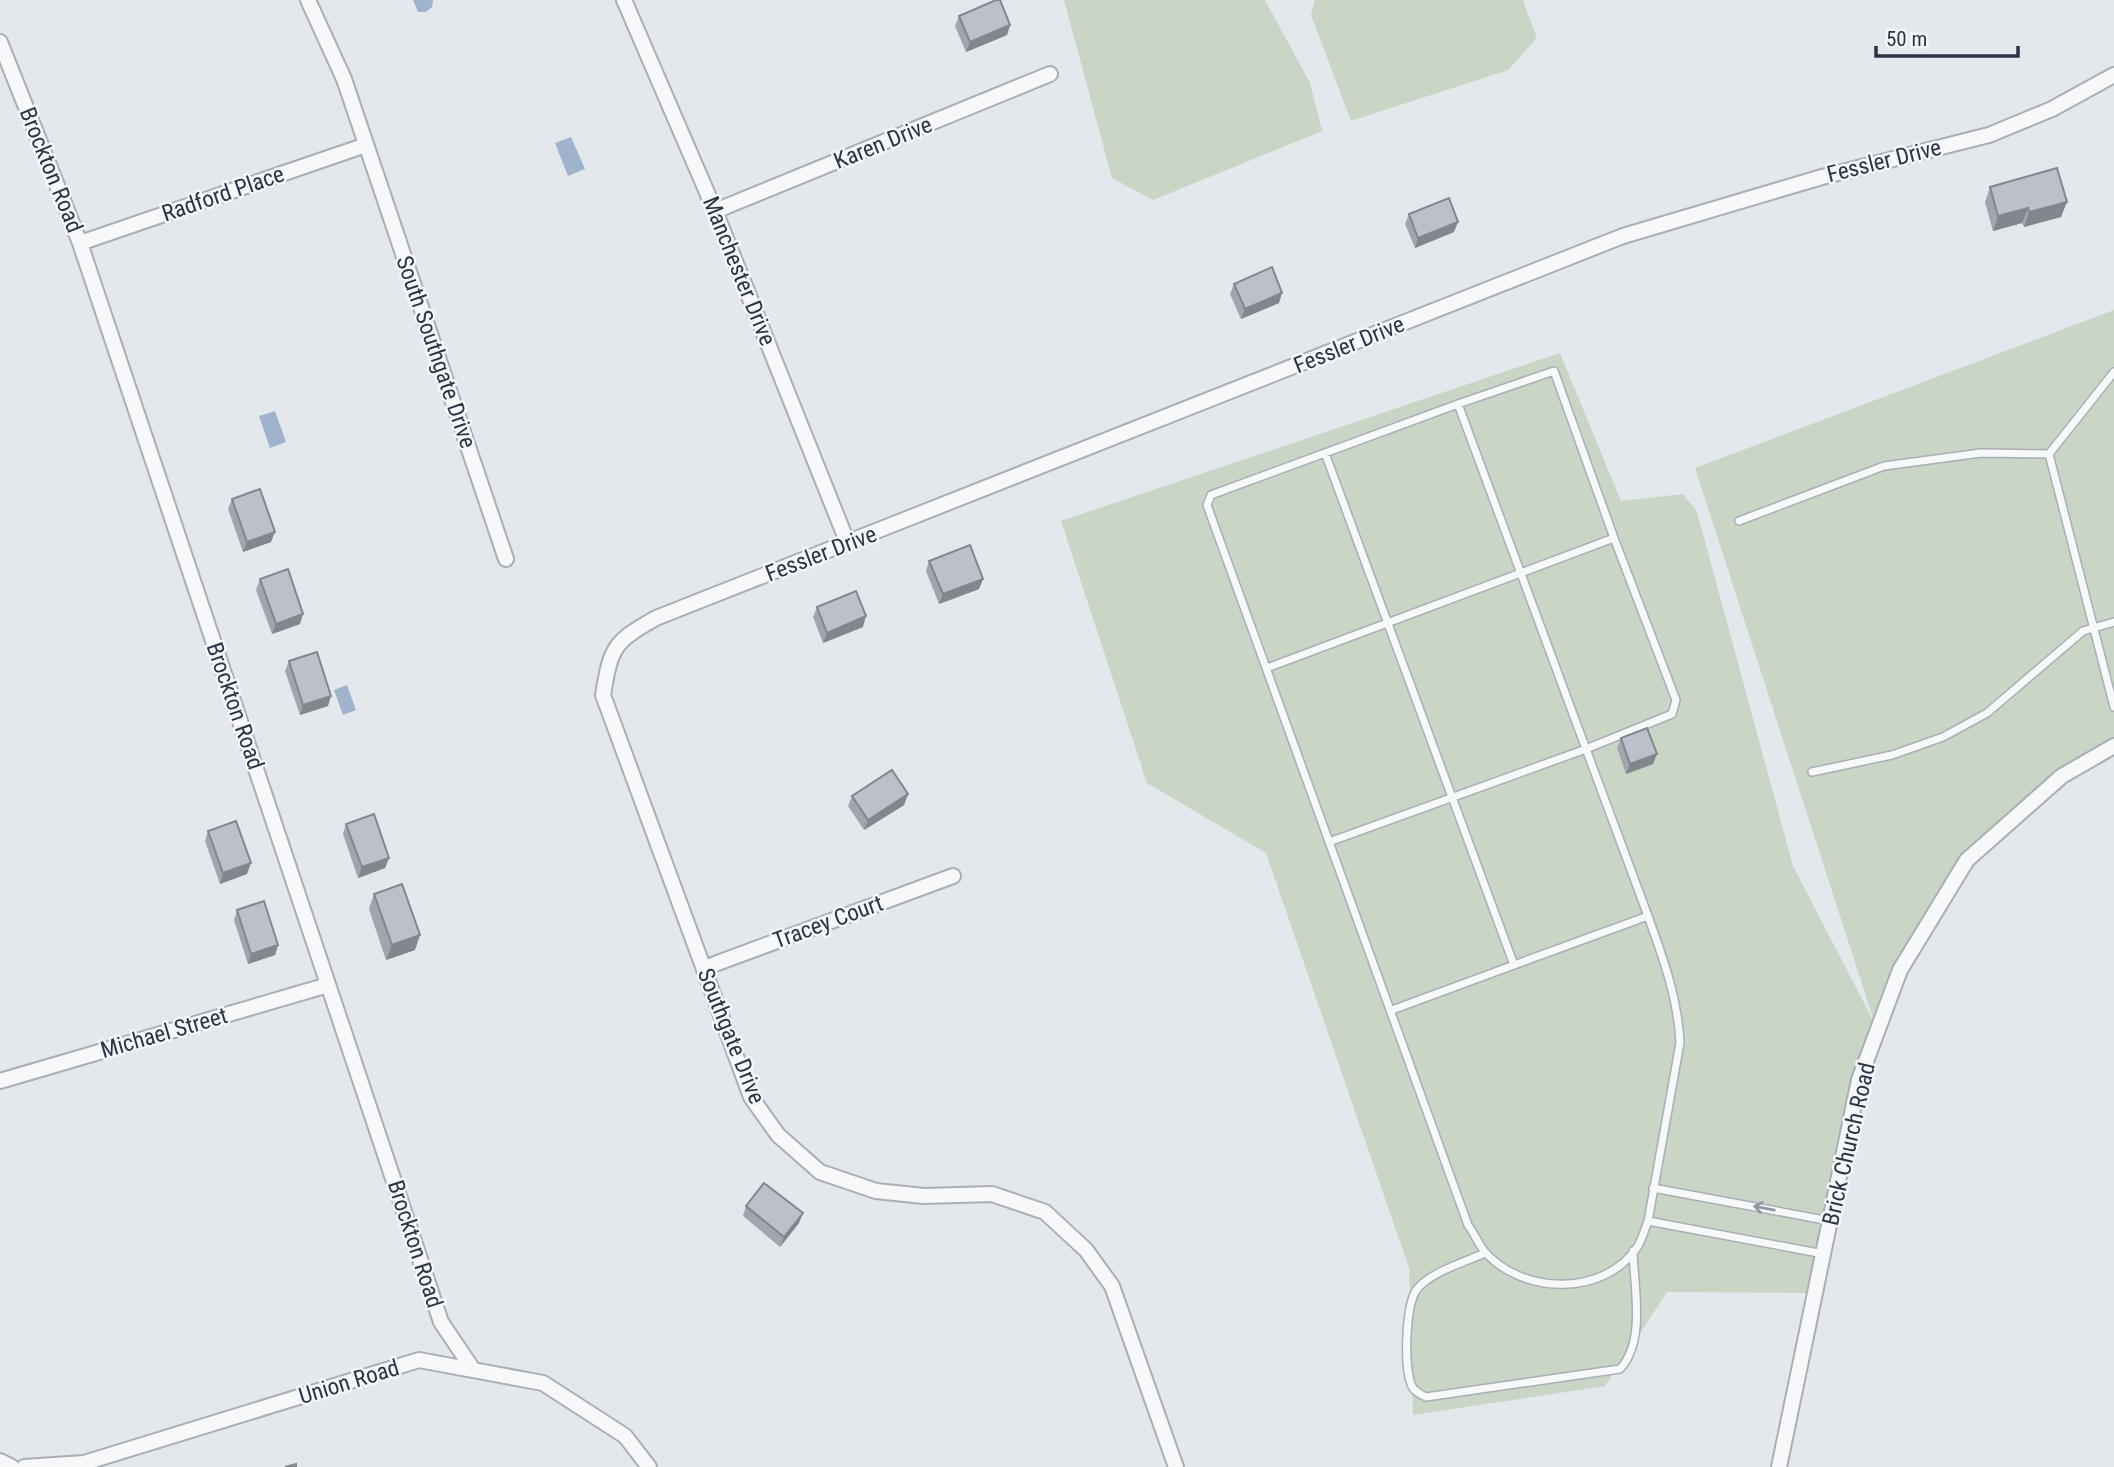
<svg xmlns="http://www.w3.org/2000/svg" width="2114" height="1467" font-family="'Roboto Condensed',sans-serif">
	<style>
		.green { fill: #c9d6c5 }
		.water { fill: #9fb4cc }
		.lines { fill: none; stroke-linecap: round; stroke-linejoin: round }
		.service-casing { stroke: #a9aeb7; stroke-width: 10 }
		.minor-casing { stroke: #a9aeb7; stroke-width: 18 }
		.service { stroke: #f7f8fa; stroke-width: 7 }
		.minor { stroke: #f7f8fa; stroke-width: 14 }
		.wall { fill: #a1a5ae }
		.shaded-wall { fill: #83868d }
		.building { fill: #bbc0ca; stroke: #83868d; stroke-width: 2 }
		.oneway { stroke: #9196a0 }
		.labels { text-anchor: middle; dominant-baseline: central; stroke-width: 5; stroke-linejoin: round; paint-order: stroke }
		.street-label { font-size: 23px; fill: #2b3445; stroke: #f4f6f9 }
	</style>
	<rect width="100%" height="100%" fill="#e4e7ec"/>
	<path class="green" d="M1064,0h201l45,83 12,48 -169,69 -41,-22z
		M1315,0h208l14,38 -29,32 -157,51 -40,-106z
		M2114,310v436l-52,30 -95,84 -67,110 -41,110 -44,213 -148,-1 -62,94 -192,29 -4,-147 -143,-415 -119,-70 -86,-262 499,-168 61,148 62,-7 14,18 96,354 82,158 -180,-556z"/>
	<path class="water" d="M413,0h20l-1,7 -6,5h-8z
		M571,137l14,32 -17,7 -13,-33z
		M275,411l11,31 -16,6 -11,-32z
		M347,685l9,25 -13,5 -9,-25z"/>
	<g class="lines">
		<defs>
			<path id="service" d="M2114,372l-65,82 65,253
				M1458,404l190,512c15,42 30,82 32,127l-32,178c-3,8 -6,18 -10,25 -33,51 -115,49 -153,6 -6,-7 -11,-19 -17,-27l-261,-720 4,-10z
				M1325,453l189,512 134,-49
				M1739,521l145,-55 97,-13 68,1
				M1267,668l347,-130 -60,-167 -96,33
				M1812,772l80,-17 51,-18 44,-24 96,-82 31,-9
				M1329,842l257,-93 86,-35 4,-14 -62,-162
				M1392,1010l122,-45
				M1653,1188l177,33
				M1648,1221l176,33
				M1485,1253c-20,9 -52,18 -67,35 -13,14 -14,78 -7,96 2,7 9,10 15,13l194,-28c26,-28 14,-81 13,-118"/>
			<path id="minor" d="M308,0l36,79 162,480
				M624,0l91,211 133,333
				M0,42l80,201 361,1079 31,46
				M715,211l335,-137
				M80,243l286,-98
				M704,968l249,-92
				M0,1081l328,-96
				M0,1461l12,6
				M24,1467l60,-4 335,-103 124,23 82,53 24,31
				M1176,1467l-64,-181 -26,-36 -41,-38 -53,-18 -68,2 -48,-5 -56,-19 -42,-37 -27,-38 -148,-402c8,-49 11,-53 53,-77l967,-382 199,-59 167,-42 63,-26 62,-34
				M1779,1467l80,-387 41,-110 67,-110 95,-84 52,-30"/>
		</defs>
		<use href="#service" class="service-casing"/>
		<use href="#minor" class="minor-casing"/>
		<use href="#service" class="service"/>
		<use href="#minor" class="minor"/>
	</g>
	<path class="wall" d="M959,16l51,9 -3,10 -41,17 -11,-26z
		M1990,187l71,30 -37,10 -2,-4 -29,8 -8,-29z
		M1409,214l45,18 -39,16 -10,-24z
		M1234,284l45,19 -38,16 -11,-25z
		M232,499l39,43 -28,10 -15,-43z
		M929,561l54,18 -4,10 -40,15 -13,-33z
		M260,579l40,45 -28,10 -16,-44z
		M817,607l46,20 -40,16 -10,-26z
		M289,661l39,45 -28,9 -15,-44z
		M1621,738l32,26 -27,10 -9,-26z
		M908,794l-4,11 -40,25 -16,-24 4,-10z
		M346,824l43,34 -4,10 -27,10 -15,-44z
		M208,831l39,43 -27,10 -15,-43z
		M374,894l41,56 -29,10 -17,-51z
		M237,910l41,35 -3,10 -27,9 -14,-44z
		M746,1206l53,17 -19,24 -37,-31z"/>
	<path class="shaded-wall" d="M1010,25l-3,10 -41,17 4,-10z
		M2067,202l-6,15 -37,10 5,-15z
		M2028,208l-6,15 -29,8 5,-15z
		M1458,222l-4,10 -39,16 3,-10z
		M1282,293l-3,10 -38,16 4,-10z
		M275,532l-4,10 -28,10 4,-10z
		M983,579l-4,10 -40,15 4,-10z
		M303,614l-3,10 -28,10 4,-10z
		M866,616l-3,11 -40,16 4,-10z
		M331,696l-3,10 -28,9 3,-10z
		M1657,754l-4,10 -27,10 4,-10z
		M908,794l-4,11 -40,25 4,-10z
		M389,858l-4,10 -27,10 4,-11z
		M251,863l-4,11 -27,10 3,-11z
		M420,935l-5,15 -29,10 6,-15z
		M278,945l-3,10 -27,9 3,-10z
		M803,1213l-4,10 -19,24 4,-10z"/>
	<path class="building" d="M996,0h4l10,25 -40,17 -11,-26z
		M2057,168l10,34 -38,10 -1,-4 -30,8 -8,-29z
		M1449,198l9,24 -40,16 -9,-24z
		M1272,267l10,26 -37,16 -11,-25z
		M260,489l15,43 -28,10 -15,-43z
		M970,545l13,34 -40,15 -14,-33z
		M288,569l15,45 -27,10 -16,-45z
		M856,591l10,25 -39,17 -10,-26z
		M317,652l14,44 -28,9 -14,-44z
		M1647,728l10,26 -27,10 -9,-26z
		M892,770l16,24 -40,26 -16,-24z
		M374,814l15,44 -27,9 -16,-43z
		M236,821l15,42 -28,10 -15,-42z
		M402,884l18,51 -28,10 -18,-51z
		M264,901l14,44 -27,9 -14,-44z
		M764,1183l39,30 -19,24 -38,-31z
		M296,1464v3h-11z"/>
	<defs><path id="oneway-shaft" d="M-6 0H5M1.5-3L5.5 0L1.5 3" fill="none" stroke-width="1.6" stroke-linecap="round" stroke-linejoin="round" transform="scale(1.75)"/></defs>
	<use class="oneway" href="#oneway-shaft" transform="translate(1764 1208) rotate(-169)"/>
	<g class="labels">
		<g class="street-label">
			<text transform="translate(883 143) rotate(-22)">Karen Drive</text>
			<text transform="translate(1884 161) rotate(-14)">Fessler Drive</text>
			<text transform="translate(51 170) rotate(68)">Brockton Road</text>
			<text transform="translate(223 194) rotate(-19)">Radford Place</text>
			<text transform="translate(739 271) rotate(68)">Manchester Drive</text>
			<text transform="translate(1349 345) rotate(-22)">Fessler Drive</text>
			<text transform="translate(436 352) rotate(71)">South Southgate Drive</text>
			<text transform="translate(821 554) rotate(-21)">Fessler Drive</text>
			<text transform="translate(235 706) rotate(71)">Brockton Road</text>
			<text transform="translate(828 922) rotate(-20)">Tracey Court</text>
			<text transform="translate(164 1033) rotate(-16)">Michael Street</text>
			<text transform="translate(731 1036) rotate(68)">Southgate Drive</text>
			<text transform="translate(1849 1144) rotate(-77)">Brick Church Road</text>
			<text transform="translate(415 1244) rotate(72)">Brockton Road</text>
			<text transform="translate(349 1382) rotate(-17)">Union Road</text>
		</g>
	</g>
	<path d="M1876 46v10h142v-10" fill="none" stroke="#2b3445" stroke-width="3.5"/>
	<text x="1886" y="46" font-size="21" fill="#2b3445" stroke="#f4f6f9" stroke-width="5" paint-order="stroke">50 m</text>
</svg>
